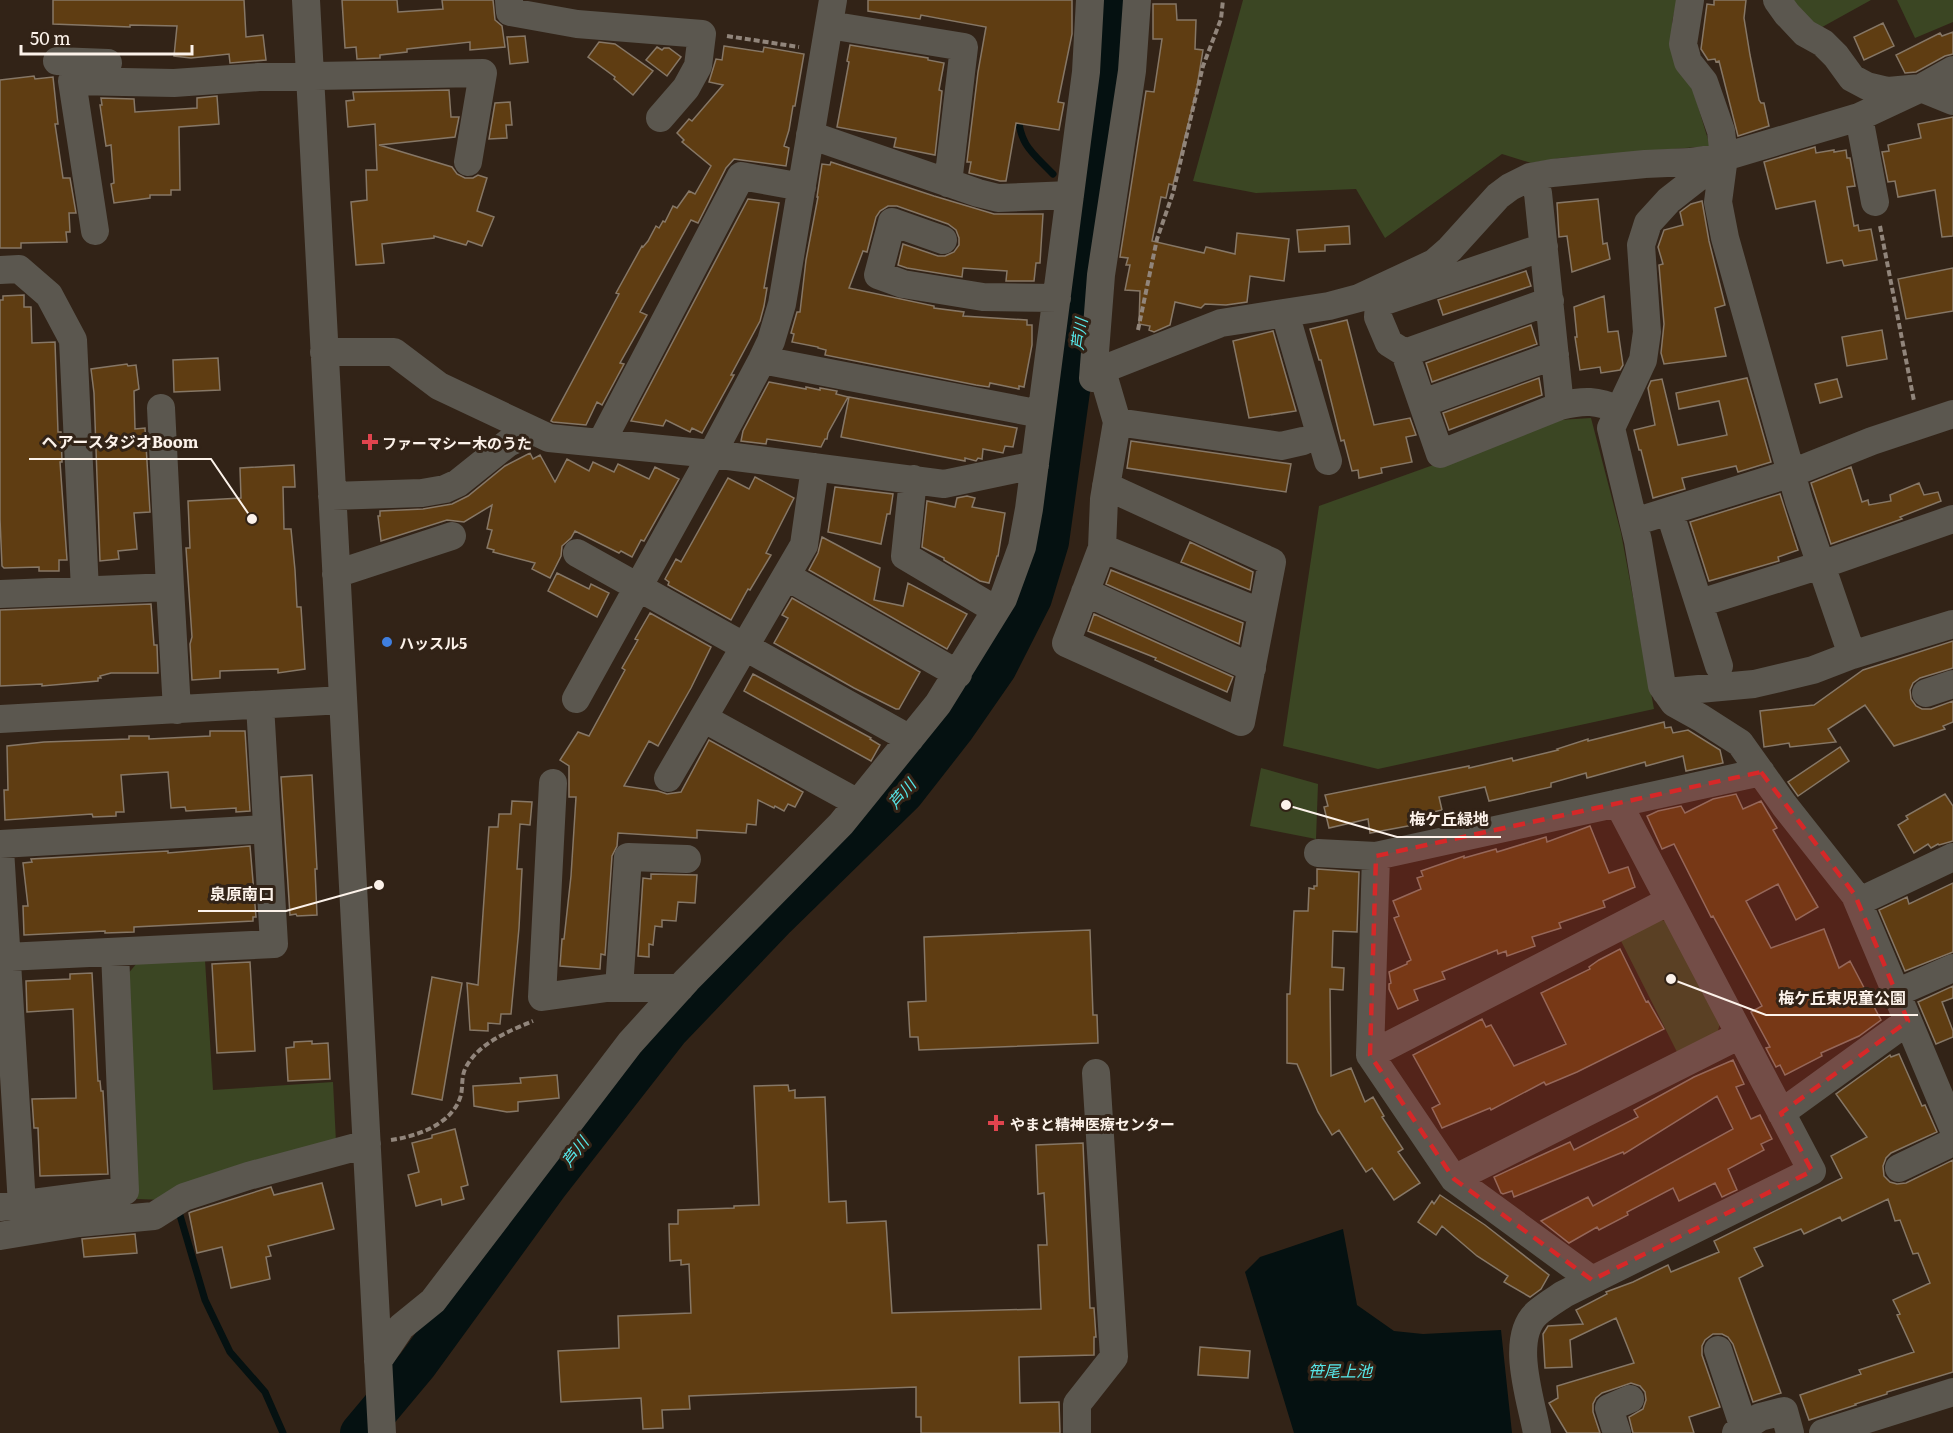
<svg xmlns="http://www.w3.org/2000/svg" width="1953" height="1433" font-family="Literata,'Noto Sans JP',serif">
	<style>
		.green { fill: #3b4623 }
		.water { fill: #051111 }
		.lines { fill: none; stroke-linecap: round; stroke-linejoin: round }
		.stream { stroke: #051111; stroke-width: 7 }
		.river { stroke: #051111; stroke-width: 40 }
		.building { fill: #5f3d12; stroke: #867766; stroke-width: 1.5 }
		.path { stroke: #91857b; stroke-width: 4; stroke-dasharray: 6 3; stroke-linecap: butt }
		.minor { stroke: #5b574f; stroke-width: 28 }
		.marked { fill: #d62828; fill-opacity: 0.2; stroke: #d62828; stroke-width: 4.5; stroke-dasharray: 12 8; stroke-linejoin: round }
		.health-dot { fill: #e0444e; stroke: #322317; stroke-width: 2 }
		.shop-dot { fill: #3f7fe0; stroke: #322317; stroke-width: 2 }
		.labels { text-anchor: middle; dominant-baseline: central; stroke-width: 6; stroke-linejoin: round; paint-order: stroke }
		.poi-label { font-size: 15px; font-weight: bold; fill: #fcf2ea; stroke: #322317; text-anchor: start }
		.water-label { font-size: 16px; font-style: italic; fill: #56e7e9; stroke: #322317 }
		.leader { fill: none; stroke: #fcf2ea; stroke-width: 2 }
		.callout-dot { fill: #fcf2ea; stroke: #322317; stroke-width: 2 }
		.callout-label { font-size: 16px; text-anchor: middle; font-weight: bold; fill: #fcf2ea; stroke: #322317; stroke-width: 6; stroke-linejoin: round; paint-order: stroke }
	</style>
	<rect width="100%" height="100%" fill="#322317"/>
	<path class="green" d="M1243,0h434l-5,22v22l18,36 20,66 -150,12 -29,5 -29,-9 -117,84 -29,-49 -100,4 -63,-12z
		M1792,0h79l-56,31z
		M1897,0h56v22l-38,16z
		M1591,418l30,115 33,176 -276,60 -95,-23 36,-240 240,-86z
		M1261,768l57,16 -2,55 -66,-13z
		M1660,919l14,6 47,95 -4,14 -39,20 -58,-115z
		M205,960l8,130 120,-8 3,60 -172,58 -27,-1 -10,-224 10,-12z"/>
	<path class="water" d="M1343,1229l14,76 37,26 29,3 78,-4 11,103h-218l-49,-161 15,-15z"/>
	<g class="lines">
		<path class="stream" d="M1018,115c2,31 15,38 35,59
			M177,1211l2,1 26,88 25,52 35,40 18,41"/>
		<path class="river" d="M360,1433l57,-68 131,-180 121,-155 106,-111 129,-126 50,-64 43,-62 35,-69 17,-56 42,-302 24,-240"/>
	</g>
	<path class="building" d="M53,0h191l2,37 17,-2 3,25 -36,3 -1,-9 -38,4 -17,-2 3,-30 -47,-1v2l-77,-3z
		M342,0h55l1,12 45,-3 -1,-9h51l2,20 7,6 3,21 -35,3v-8l-63,7v3l-27,3v3l-23,1 -1,-12 -11,1z
		M868,0h204v34l-14,68 6,1 -5,27 -43,-7 -10,58h-6l-31,-8 2,-11h-4l11,-90 8,-45 -65,-12 -1,4 -52,-8z
		M1714,0h32l-2,18 6,37 9,45 2,3h3l5,23 -31,10 -19,-75 -3,1 -1,-3 -7,1 -7,-11 6,-45 7,1z
		M1153,4h23l1,16h19l-1,29 8,1 -7,43 -23,92 -4,-1 -3,14 -5,-1 -9,44 52,12 2,-6 29,7 2,-21 52,6 -5,42 -34,-5 -3,26 -21,3 -21,-1 -4,4 -26,-6 -5,23 -16,7 -5,-2 1,-4 -11,-2 1,-33 -15,-1 5,-25h-4l2,-7 -8,-1 26,-166 8,1 8,-53h-9z
		M1883,23l11,23 -30,14 -10,-23z
		M1953,32v22l-8,2 -29,16 -11,1 -9,-18 44,-22 2,3z
		M525,36l3,26 -18,2 -3,-27z
		M599,42l16,2 38,27 -20,24 -19,-16 1,-2 -27,-20z
		M850,45l78,13v2l16,3 -5,27 3,1 -7,64 -41,-8 2,-9 -59,-11 12,-65 -2,-1z
		M724,46l39,6 1,-5 40,7 -9,52h-2l-4,24 -5,16 5,2 -3,18 -52,-7 -8,9 -28,55 -7,-3 -51,92 7,3 -27,48 4,1 -22,41 -5,-3 -11,23 -33,-3 -2,-1 68,-127 -3,-1 26,-47 1,1 5,-6 8,-15 3,2 4,-7 2,1 8,-16 4,2 12,-17 6,3 16,-28 -29,-24 2,-2 -7,-7 12,-14 3,2 31,-36 -14,-3 7,-23 6,1z
		M657,47l5,3 2,-2h5l12,9 -14,19 -21,-16z
		M34,76l1,3 18,-2 5,47h-3l8,54h7l6,35h-7l1,19h-4l1,10 -46,1v5h-21v-168z
		M449,90l2,27h8l-4,20 -76,8 73,22 5,7 8,4h8l5,-3 9,3 -10,33 17,6 -12,29 -14,-5 -2,4 -32,-9v2l-52,6 2,19 -28,2 -5,-63 16,-2 -1,-30h11l-2,-46 -27,3 -2,-26 8,-1 -1,-8z
		M217,96l2,28 -40,3 1,63h-9v5h-21v3l-36,5 -3,-19 3,-1 -3,-38 -5,1 -6,-41h2l-1,-7 33,1 1,13 62,-4v-10z
		M510,102l2,23h-6l1,13 -18,1 6,-36z
		M1953,117v119l-11,1 -7,-47 -37,7 -3,-16 -7,1 -6,-30 7,-1 -1,-6 33,-7 -3,-14z
		M1815,147l1,6 18,-3v2l12,-2 1,8h3l5,28 -8,1 7,39 4,-1 1,6 12,-2 6,31 -33,6 -2,-6 -15,3 -12,-62 -39,8 -12,-47z
		M831,162l103,34 60,18h49l-3,49h-4l-2,18h-28l1,-10 -44,-3 -1,9 -55,-9 -9,-3 5,-21 35,12h7l9,-4 5,-7v-7l-3,-8 -8,-6 -51,-18h-9l-8,5 -4,6 -9,35 -4,-1 -14,37 85,18v2l30,4 -1,4 64,4v5h5v20l-8,42 -5,-1v3l-29,-6 -1,4 -13,-2 -151,-30 1,-5 -8,-2v-1l-26,-5 2,-8 -3,-1 6,-21h3l6,-52 12,-63h-1l5,-33 8,1z
		M748,199l31,4 -15,85h3l-3,18 -4,15 -29,54h3l-32,58 -10,-5 -2,4 -24,-12 -3,6 -32,-5z
		M1598,199l5,45 4,-1 3,16 -38,13 -5,-36 -8,1 -2,-34z
		M1702,201l7,40 16,64 -10,3 11,48 -62,8 -3,-11 3,-29 -5,-59 4,-1 -5,-17 6,-17 19,-5 -3,-13 11,-8z
		M1349,226l1,18 -25,1v6l-26,1 -2,-22z
		M1953,268v43l-47,8 -8,-40z
		M1526,271l5,15 -88,29 -5,-15z
		M24,295v12h7l1,36 23,-1 3,90h3l1,30h-2l7,98h-8v11h-20v-4l-35,1 -2,-2 -2,-47v-219h3v-4z
		M1604,296l4,36 10,-1 5,34 -3,5 -19,3 -1,-6 -20,3 -5,-33h2l-3,-30z
		M1347,320l27,105 36,-7 6,17 -10,2 6,25 -31,6 1,5 -23,5 -1,-8 -6,1 -8,-31 -3,1 -20,-81h-2l-9,-31z
		M1531,325l6,19 -105,38 -6,-19z
		M1882,330l5,29 -40,7 -5,-29z
		M1273,331l23,80 -47,7 -16,-77z
		M218,358l2,32 -46,2 -1,-32z
		M127,364l1,2 8,-1 3,24 -5,2 1,38 10,-1 5,84 -16,1 3,36 -19,2 1,8 -19,2 -6,-168 -3,-24z
		M1539,378l3,17 -93,35 -6,-17z
		M1747,378l24,84 -33,10 -2,-6 -54,12 3,11 -32,9 -12,-48h-2l-5,-20 21,-5 -7,-37 3,-7 11,-2 16,66 49,-10 -8,-34 -40,8 -3,-16z
		M1837,379l5,18 -22,6 -5,-19z
		M769,382l37,7v-2l14,3v-2l17,3 -1,3 12,3 -20,36 -1,6h-2l-4,8 -54,-8 -1,5 -25,-3 2,-10z
		M849,397l168,31 -4,19 -8,-1 -2,7 -20,-4 -1,10 -4,-1 -2,3 -11,-3v3l-124,-24z
		M1131,441l160,23 -5,28 -159,-24z
		M530,453l3,6 7,-4 15,27 12,-23 22,12 4,-9 21,10 4,-8 31,15 6,-12 24,12 -35,62 -3,-1 -9,17 -11,-6 -2,2 -44,-22 -4,7 -9,8 -1,10 -11,22 -18,-9 3,-6 -42,-11 1,-2 -7,-2 5,-18 -5,-1 5,-24 -28,17 -17,-2 -66,21 -3,-25h2v-5l43,-2 29,-5 16,-8 37,-30z
		M294,465l1,22h-12l1,42h7l4,41 2,37h4l4,62 -27,4v-4l-58,2v7l-28,2 -2,-36 2,-7 -6,-89h4l-2,-47 53,-3 -1,-30z
		M1851,467l11,35 6,-2 1,5 22,-4 -1,-6 29,-12 5,12 14,-3 3,9 -41,16 2,2 -71,25 -20,-61z
		M755,477l39,21 -28,55 5,2 -21,35 -2,-1 -17,31 -63,-35 1,-3 -4,-3 11,-20 5,3 47,-84 21,11z
		M835,487l58,7 -3,20h-3l-6,30 -53,-12z
		M1780,494l18,56 -20,7 1,4 -70,20 -19,-59z
		M967,496l8,2 -3,9 33,6 -7,43h-1l-8,27 -9,-2 -36,-21v-2l-22,-11 5,-46 28,6 2,-9z
		M822,537l58,31 -6,32 29,6 5,-23 59,31 -20,35 -138,-79 9,-17z
		M1190,542l63,30 -3,18 -69,-28z
		M1111,570l132,53 -4,21 -133,-60z
		M557,573l32,16 2,-5 18,9 -12,24 -49,-26z
		M792,598l128,74 -21,37h-3l-42,-21 -80,-45 14,-25 -6,-3z
		M151,604l3,41h3l1,28h-47l-11,3 1,2h-3v3l-56,5v-2l-42,2v-76z
		M650,613l61,34 -20,41 -33,58 -9,-5 -25,45 34,5 9,3 14,-2 28,-52 94,52 -8,15 -7,-3 -4,7 -9,-5 -1,2 -16,-8 -2,25 -9,-1 -1,9 -49,-3v8l-79,-5 -1,13 -5,10 -7,99 -4,-1 -1,15 -40,-3 2,-27h2l7,-63 5,-79h-7v-31l-9,-6 18,-28 11,4 36,-66 -3,-2 16,-28 -3,-1z
		M1094,614l139,63 -6,15 -72,-32 1,-2 -68,-27z
		M1953,641v27l-33,10 -7,5 -3,7 1,9 5,7 6,3h9l22,-8v21l-10,4 2,3 -51,17 -29,-41 -37,24 8,13 -46,5 -1,-4 -25,4 -4,-36 54,-6 49,-35z
		M753,674l118,64 -1,1 10,6 -9,16 -127,-70z
		M1664,722l1,6 6,-1 2,6 15,-3 32,20 3,13 -37,8 -3,-15 -37,10 -1,-4 -58,16 -1,-5 -35,10v4l-62,14 -4,-14 -46,10 3,13 -9,2 2,9 -65,12 -2,-14 -39,9 -5,-21 4,-1 -3,-11 144,-29v2l43,-10 1,3 45,-11 -1,-1 31,-10v2z
		M210,731h35l5,80 -14,1v-4l-50,3 -1,-4 -14,1 -3,-36 -47,3 3,37h-8v4l-23,1 -1,-3 -87,6 -1,-30h4l-1,-44 37,-4 85,-3v-3h20v3l61,-3z
		M1840,747l9,14 -51,35 -10,-14z
		M312,775l5,94h-2l2,46 -20,1 -1,-2 -6,1 -9,-138z
		M1736,794l7,15 18,-8 16,27 -4,2 45,77 -22,13 -18,-36 -32,17 25,47 53,-19 15,39 11,-7 31,59 -22,16 -38,17 1,3 -37,19 -5,-10 -4,2 -10,-19 4,-1 -19,-35 11,-6 -49,-90 -2,1 -37,-73 -12,5 -15,-33 11,-5 23,-5 4,7 28,-14z
		M1945,794l8,12v35l-14,4 -1,-1 -7,4 -3,-4 -14,9 -16,-28 10,-6 -2,-3z
		M512,801l20,1 -2,23 -10,-1 -3,45h5l-3,59 -8,86h-10l-1,10 -12,-1v8l-18,-1 -3,-47 11,2 11,-158h9l1,-13h12z
		M1590,826l19,47 19,-6 7,20 -32,14 2,6 -46,16 2,5 -29,9 3,9 -28,10 -1,-5 -8,3 -1,-4 -55,22 3,7 -31,11 4,10 -20,9 -9,-20v-5l2,-1 -2,-11 18,-8v-2l4,-2 -17,-42 5,-2 -6,-15 28,-12 -4,-11 6,-2 -2,-5 43,-15v2l32,-9 1,3 49,-15 1,5z
		M250,846l6,71h-3v4l-119,6v5l-29,1v-2l-81,4 -1,-29h5l-5,-43 9,-1 -1,-3 137,-8v2z
		M1317,869l42,3 -2,60 -24,-1 -1,36 12,1 -1,22 -13,-1 1,87 20,-8 14,34 8,-5 11,19 -2,1 21,32 -5,3 22,31 -26,17 -22,-32 -6,4 -27,-42 -7,5 -14,-23 -21,-48 -10,-1v-69h3l4,-83h14l1,-23 5,1v-3h3z
		M651,874l46,1 -2,28 -17,-1 -2,19 -14,-1v7l-7,-1 -2,19 -4,-1v13l-11,-1 5,-78 8,1z
		M1953,883v69l-48,19 -26,-61 28,-13 2,7z
		M1090,930l3,85h4l1,28 -179,7 -1,-13h-8l-2,-35 18,-1 -2,-64z
		M1620,949l26,53 2,-1 16,28 -87,43 -31,13 -2,-3 -53,28 -1,-2 -48,20 -10,-20 8,-4 -27,-49 69,-36 4,8 5,-2 23,41 52,-22 -25,-51 49,-24 -1,-2 10,-7z
		M250,962l5,89 -38,2 -5,-89z
		M92,973l6,108h2l1,10h2l5,83 -68,2 -2,-48h-4l-2,-29 44,-1 -3,-89 -46,3 -1,-31 44,-2v-5z
		M432,977l30,6 -20,117 -30,-6z
		M1953,986v12l-11,4 11,29v6l-17,7 -18,-42z
		M312,1041v3l16,-1 2,36 -42,2 -2,-33 8,-1v-5z
		M1899,1054l23,52 3,-1 12,27 -46,21 -5,5 -3,8 1,10 6,6 7,2 9,-1 47,-23v212l-66,20v2l-32,10 1,1 -47,15 -9,-25 61,-21 -2,-4 55,-18 -17,-37 3,-1 -7,-14 37,-17 -12,-30 -5,1 -13,-34 -5,1 -7,-22 -46,22 -2,-4 -36,17 -3,-5 -47,19 9,18 -24,12 42,115 -28,9 -20,-58 -5,-7 -6,-3h-9l-8,6 -3,6v9l18,52 -31,10 5,16h-61l-4,-16 14,-8 3,-9 -1,-8 -5,-6 -9,-3 -29,10 -6,5 -3,6v8l7,21h-33l-18,-30 9,-5 -1,-12 77,-23 -18,-45 -46,22 2,27 -27,1 -2,-34 5,-8 35,-2 -7,-14 31,-16 -1,-2 27,-10 35,-17 3,7 48,-20 -5,-11 128,-63 -11,-22 36,-19 -31,-43 54,-39 1,2z
		M1733,1060l11,24 -8,3 15,32 9,-4 12,24 -11,5 3,6 -36,19 9,21 -15,7 -7,-14 -36,18 -6,-13 -46,24 1,3 -29,15 -2,-3 -28,16 -28,-22 47,-24 5,9 140,-77 -16,-33 -93,58 -1,-2 -109,45 -2,-6 -9,3 -2,-1 -7,-16 76,-35 4,8 64,-33 -4,-7 60,-33z
		M557,1075l2,23 -41,4v9l-11,1 -33,-6 -1,-20 48,-3 -1,-5z
		M788,1085l1,6 6,-1v8l30,-1 4,105 17,-1 1,22 39,-2 6,92 149,-4 -3,-64h9l-3,-52 -6,1 -2,-49 47,-2 7,165h4l2,29h-2v18l-75,2 1,46 39,-1 1,31h-139v-16h-5v-30l-227,9 1,13 -28,1 1,18 -20,1 -2,-31 -80,4 -3,-51 61,-3 -1,-32 73,-3 -2,-49 -8,1v-5l-11,1 -1,-37h9v-14l56,-2v-2l25,-1 -5,-119z
		M455,1129l13,56 -7,2 3,12 -22,6 -1,-6 -25,7 -8,-31 11,-3 -7,-29 20,-5v-3z
		M322,1183l12,46 -66,17 3,10 -5,1 4,22 -39,9 -9,-41 -25,6 -8,-40 2,-1 80,-25 3,8z
		M1440,1195l45,30 64,50 -8,14 -11,8 -26,-15 4,-6 -31,-20 -35,-30 -6,9 -18,-13 14,-21 2,3z
		M135,1234l2,19 -53,4 -2,-18z
		M1200,1347l50,4 -2,27 -50,-3z"/>
	<g class="lines">
		<path class="path" d="M727,36l72,11
			M1880,226l34,175
			M1138,330l19,-91 16,-46 30,-127 18,-47 2,-19
			M391,1140c27,-4 62,-16 70,-45 2,-9 0,-19 5,-28 13,-24 43,-36 67,-46"/>
		<path class="minor" d="M306,0l76,1433
			M509,0l1,12 67,12 125,10 -4,32 -12,22 -26,30
			M1690,0l-7,44 5,18 16,20 17,49 3,26 -6,45 7,36 74,263 53,154
			M1777,0l10,14 18,19 18,10 13,13 16,22 15,8 21,5 33,-3 32,13
			M829,25l135,22 -16,136
			M57,61l51,2
			M1859,117l16,85
			M810,135l168,58 20,5 72,-3
			M1724,157l-55,43 -21,23 -7,22 6,87 -4,28 -32,68 27,113 24,145 12,17 27,15 39,25 44,62 71,90 98,233
			M1530,177l8,16 22,213
			M95,231l-23,-150 102,2 85,-6 224,-4 -15,89
			M943,240l-51,-18 -14,53 25,9 80,13 74,1
			M1544,247l-165,56 -1,14 11,26 16,10 145,-52
			M0,270l19,-1 30,26 24,45 12,250
			M1285,313l43,148
			M324,352h70l45,34 110,52 163,16 232,30 91,-19
			M1405,353l35,101 120,-48c24,-6 37,-6 59,4
			M762,360l279,54
			M1102,371l15,51 -13,77 -2,49 -36,95 175,79 31,-160 -166,-76
			M1093,378l16,-11 112,-44 108,-17 30,-8 75,-35 16,-14 48,-53 12,-9 20,-10 22,-4 93,-9 45,-2 34,-5 135,-40 62,-29 32,-18
			M1093,378l8,-103 31,-204 5,-71
			M1423,403l132,-48
			M161,408l9,179
			M1117,422l164,24 22,-5
			M601,443l140,-267 61,11
			M913,479l-8,77 91,54
			M332,496l90,-3 23,-4 13,-6 50,-40 26,-12
			M1634,522l158,-49 80,-32 81,-27
			M1673,523l46,143
			M1102,548l160,65
			M577,553l333,186
			M336,574l116,-38
			M786,576l172,98
			M1085,592l167,76
			M0,594l170,-7 7,123
			M1700,603l121,-38 132,-46
			M1666,692l88,-8 59,-14 39,-15 101,-31
			M1926,693l27,-9
			M576,699l136,-245 50,-94 9,-19 11,-37 51,-304
			M703,718l155,85
			M0,719l343,-19
			M668,778l136,-233 11,-78
			M553,783l-11,214 65,-9h73
			M0,844l267,-15
			M0,849l22,356
			M1318,853l58,3
			M1858,902l95,-45
			M6,957l268,-13 -14,-239
			M619,988l9,-131 59,2
			M1896,993l57,-25
			M1370,1055l299,-154
			M1781,1113l127,-92
			M1899,1168l54,-26
			M1454,1179l286,-144
			M0,1207l125,-16 -10,-239
			M0,1236l79,-13 75,-7 30,-19 64,-21 119,-32
			M1592,1280l-138,-101 -84,-124 6,-199 385,-84
			M1718,1350l26,78
			M378,1361l23,-34 32,-26 197,-258 57,-63 154,-156 97,-120 65,-105 19,-52 7,-38 57,-437 4,-72
			M1077,1433v-29l37,-47 -18,-284
			M1537,1433c-6,-33 -28,-95 0,-120 8,-7 18,-13 27,-19l248,-123 -194,-368
			M1617,1433l-8,-25 21,-9
			M1736,1433l24,-16 24,-6 6,22
			M1823,1433l130,-41"/>
	</g>
	<path class="marked" d="M1761,772l94,123 53,126 -127,92 31,58 -220,109 -138,-101 -84,-124 6,-199z"/>
	<g class="health-dot">
		<path d="M367 433h6v6h6v6h-6v6h-6v-6h-6v-6h6z"/>
		<path d="M993 1114h6v6h6v6h-6v6h-6v-6h-6v-6h6z"/>
	</g>
	<circle class="shop-dot" cx="387" cy="642" r="6"/>
	<g class="labels">
		<g class="poi-label">
			<text x="382" y="442">ファーマシー木のうた</text>
			<text x="399" y="642">ハッスル5</text>
			<text x="1010" y="1123">やまと精神医療センター</text>
		</g>
		<g class="water-label">
			<text transform="translate(1078 334) rotate(-82)">芦川</text>
			<text transform="translate(901 793) rotate(-49)">芦川</text>
			<text transform="translate(574 1151) rotate(-52)">芦川</text>
			<text x="1340" y="1370">笹尾上池</text>
		</g>
	</g>
	<path class="leader" d="M252 519L211 459H29M1286 805L1397 837H1501M379 885L286 911H198M1671 979L1766 1015H1918"/>
	<g class="callout-dot">
		<circle cx="252" cy="519" r="6"/>
		<circle cx="1286" cy="805" r="6"/>
		<circle cx="379" cy="885" r="6"/>
		<circle cx="1671" cy="979" r="6"/>
	</g>
	<g class="callout-label">
		<text x="120" y="448">ヘアースタジオBoom</text>
		<text x="1449" y="825">梅ケ丘緑地</text>
		<text x="242" y="900">泉原南口</text>
		<text x="1842" y="1004">梅ケ丘東児童公園</text>
	</g>
	<path d="M21 45v9h171v-9" fill="none" stroke="#fcf2ea" stroke-width="3"/>
	<text x="30" y="45" font-size="18" fill="#fcf2ea" stroke="#322317" stroke-width="4.5" paint-order="stroke">50 m</text>
</svg>
